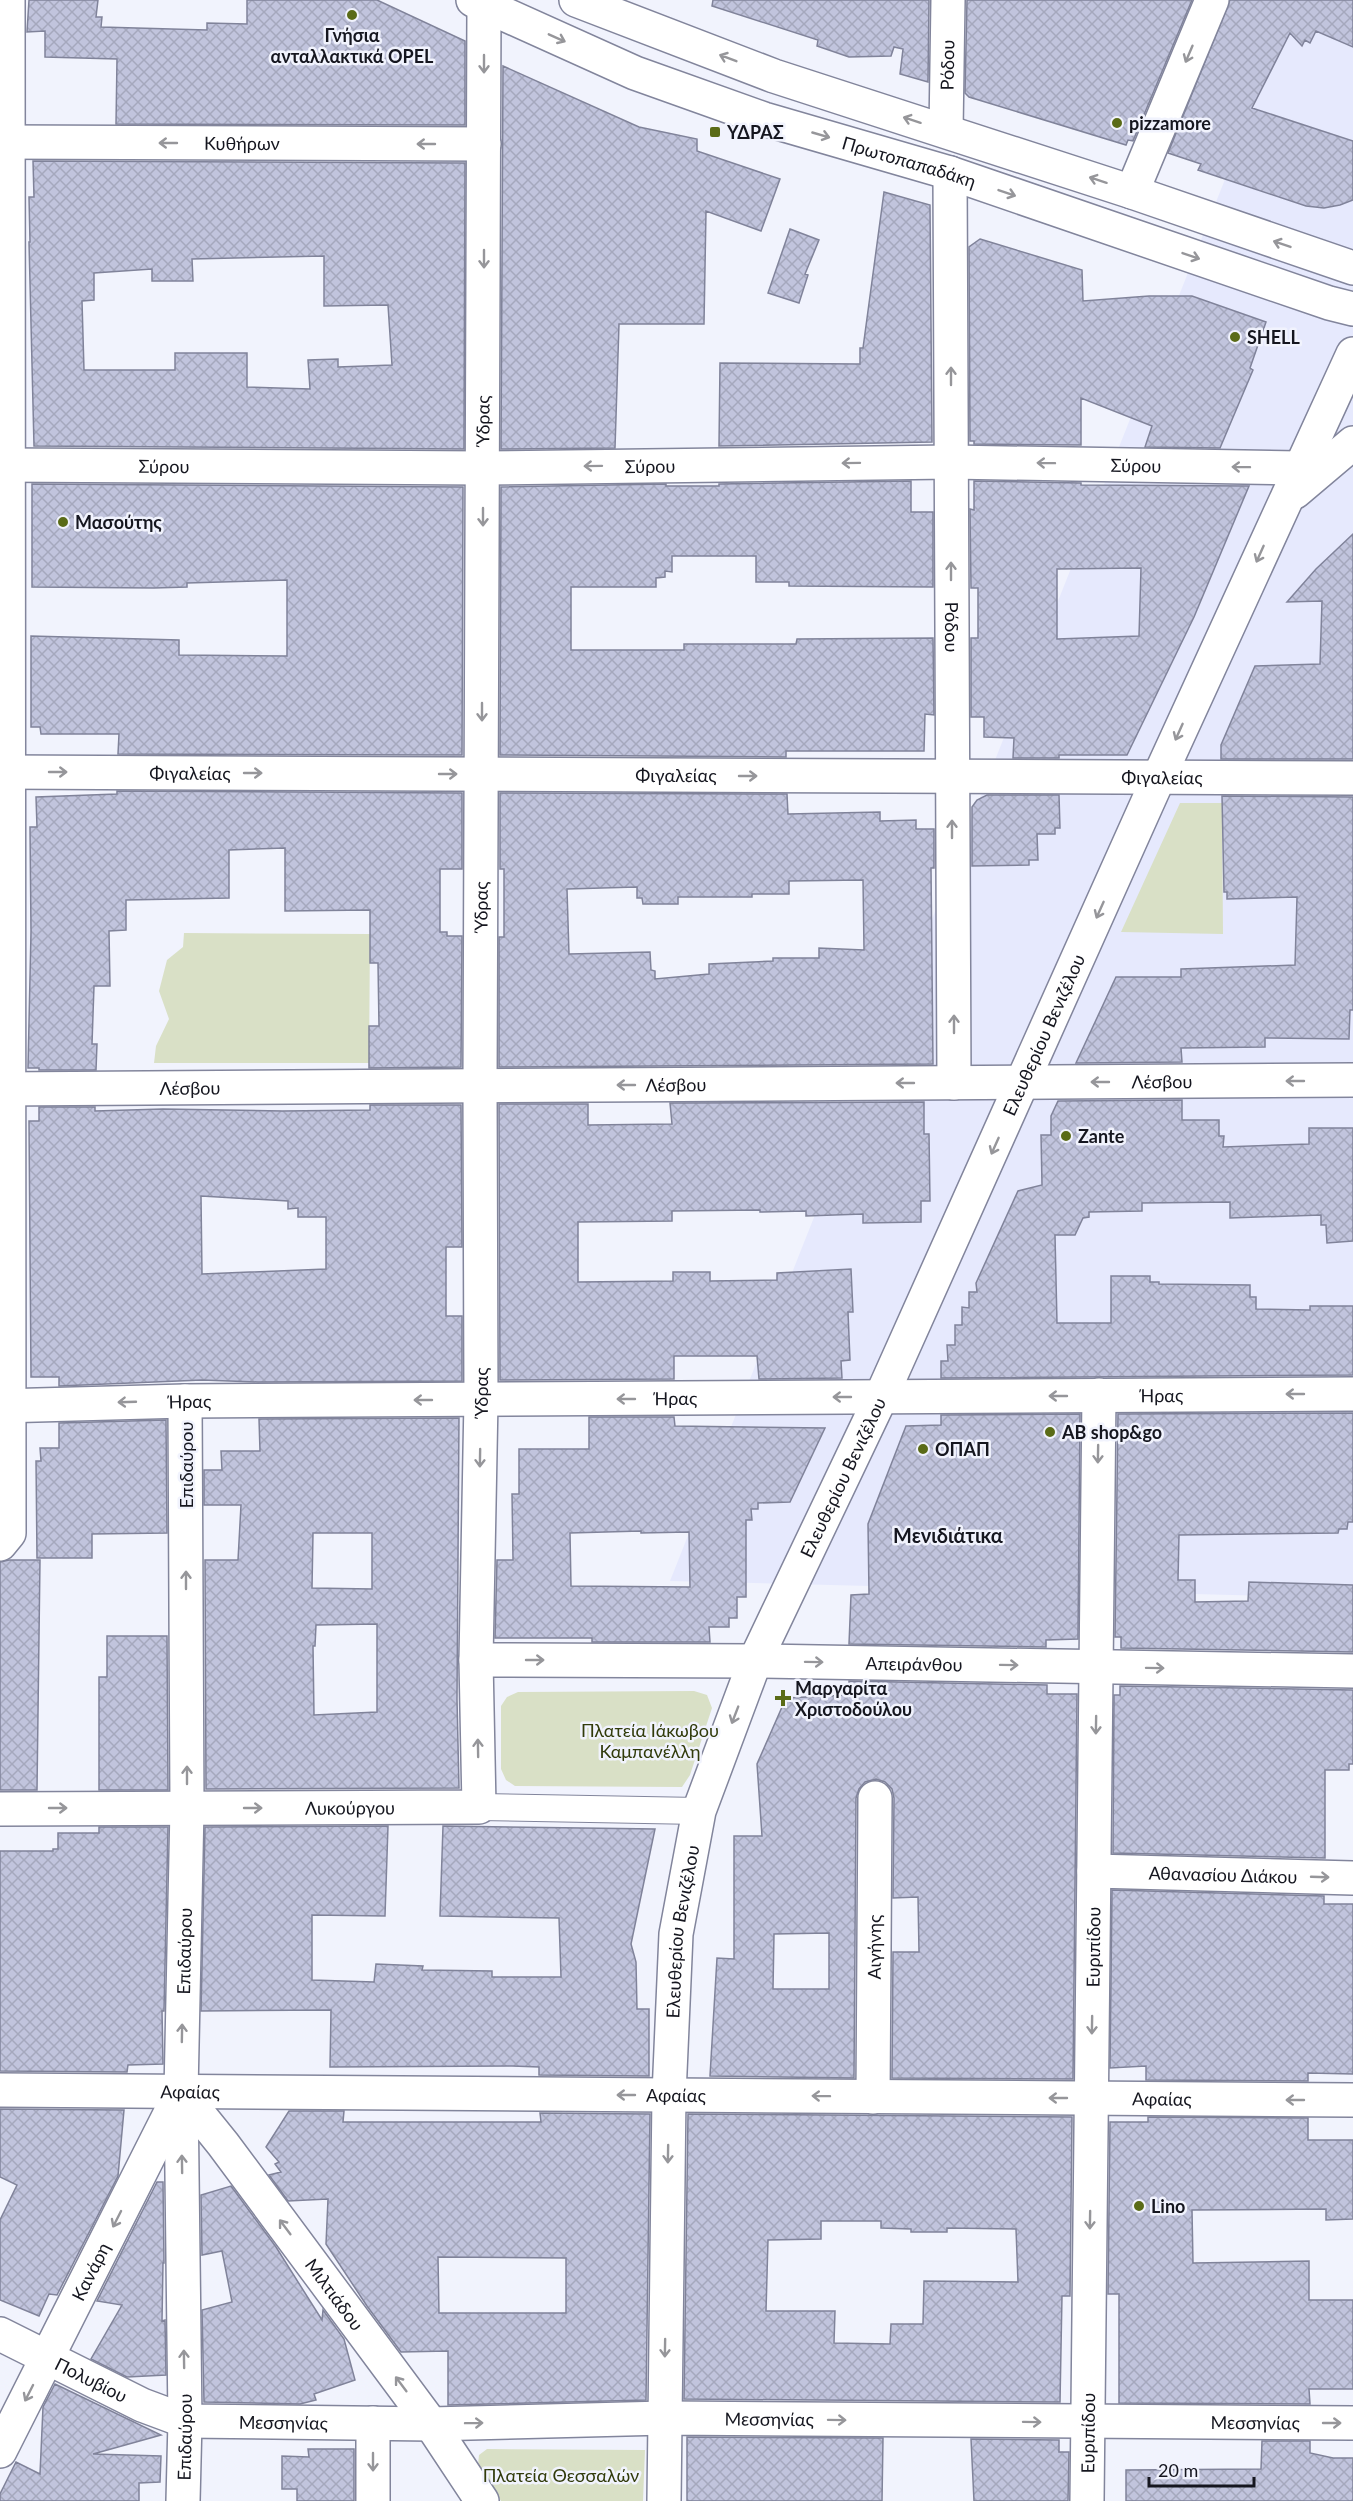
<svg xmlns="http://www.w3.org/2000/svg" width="1353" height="2501" font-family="Lato,sans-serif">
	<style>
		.built { fill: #e6e9fd }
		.park { fill: #d9e0c6 }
		.building { fill: url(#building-cross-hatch); stroke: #80839a; stroke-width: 1.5; fill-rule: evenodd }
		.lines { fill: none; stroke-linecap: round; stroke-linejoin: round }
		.pedestrian-casing { stroke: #82859c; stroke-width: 28 }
		.minor-casing { stroke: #82859c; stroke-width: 36 }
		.secondary-casing { stroke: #82859c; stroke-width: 36 }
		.pedestrian { stroke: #fff; stroke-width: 26 }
		.minor { stroke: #fff; stroke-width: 33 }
		.secondary { stroke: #fff; stroke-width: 33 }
		.oneway { stroke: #96969a }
		.poi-dot { fill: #5a6b17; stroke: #f1f3fd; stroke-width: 2 }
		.labels { text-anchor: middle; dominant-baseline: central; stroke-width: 5; stroke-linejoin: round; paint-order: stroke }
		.poi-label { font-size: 18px; font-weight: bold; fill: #15161f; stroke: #f1f3fd; text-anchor: start }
		.street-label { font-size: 18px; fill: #15161f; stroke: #f1f3fd }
		.park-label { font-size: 18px; fill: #313b0b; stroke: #f1f3fd }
		.neighbourhood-label { font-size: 20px; font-weight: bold; fill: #15161f; stroke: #f1f3fd }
	</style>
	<defs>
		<pattern id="building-cross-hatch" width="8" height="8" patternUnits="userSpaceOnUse" patternTransform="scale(1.5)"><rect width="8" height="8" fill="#c1c4dd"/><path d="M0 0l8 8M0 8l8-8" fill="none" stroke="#a5a8bd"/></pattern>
	</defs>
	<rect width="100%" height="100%" fill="#f1f3fd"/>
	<path class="built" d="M1296,0h57v1598l-683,-17z"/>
	<path class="park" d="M1180,803h42l1,131 -102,-2z
		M184,933l186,1 -1,129h-215l2,-17 13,-27 -10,-28 8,-31 16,-13z
		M694,1691l13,4 5,13 -22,67 -8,12 -167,-1 -9,-6 -5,-11v-63l6,-9 11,-5z
		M487,2449l158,1 -2,51h-142l-23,-36 1,-10z"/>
	<path class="building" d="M29,0h69l-2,17h6l-1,10 106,3v-7l40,1v-24h130l88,41v84l-349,-1 1,-65 -72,-2v-26l-18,1z
		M713,0h216l-1,82 -28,-8 3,-25 -9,-2 -3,9 -42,1 -32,-11 1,-6 -106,-34z
		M967,0h225l-59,141 -5,-1 -2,5 -157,-48 -4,-4z
		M1230,0h123v47l-37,-16 -6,12 -5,-3 -3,6 -12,-13 -38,75 101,33v59l-13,5 -16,3 -18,-2 -108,-36 3,-6 -33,-11z
		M503,66l136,61 58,12v12l83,28 -19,52 -55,-20 -2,113h-85l-4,124 -114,1z
		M33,161l432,2 -1,286 -430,-3 -5,-204h1l-1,-45h5zM324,256v50l64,-1 4,60 -54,2v-8l-30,1 2,29 -63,-2v-34h-72v17h-91l-2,-69 12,-1v-27l58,-4v12h41l-1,-22z
		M884,192l46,13 2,237 -213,4 1,-83 140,1v-16h3z
		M790,229l29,11 -14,34 3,1 -9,28 -31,-10z
		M980,239l102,31 1,31 66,-5h43l74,26 -16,46 3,2 -33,78 -75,-1 7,-21 -71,-28v47l-107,-1v-3h-4l-1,-194z
		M911,481v31h22v75l-144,-1v-4h-33v-26h-84v16l-7,-1v6l-9,1v9h-85v63h113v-6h112l1,-5 136,-1 1,77 -9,-1 -1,37h-138v6l-286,-2 1,-268 165,-3v2h53v-2z
		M974,481l107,2v2l168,1 -55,131 -67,138h-68v3h-46l1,-20 -30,-1v-20h-13v-79h7v-50h-7l-1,-79 4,1zM1141,568l-2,68 -82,3v-70z
		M32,484l431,3 -1,268 -344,-1 1,-20h-78l-1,-7h-9v-91l148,4v15l108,1v-76l-100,3v4l-33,1 -122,-1z
		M1353,534v225h-132v-14l34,-79 65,-2 2,-63 -35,1 29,-33z
		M117,791l345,2v76h-22v63h7v4h15l-1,131 -92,1v-42h10l-1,-63h-8v-53l-85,1v-63l-56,2v48l-103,2v30l-17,1 1,55h-16l-2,58h5l-1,26h-57v-2h-11l3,-136 -1,-105h7l-1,-30 81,-3z
		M500,793l287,1 1,20 92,-2v9l36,-1v9h18v39h-3l2,196 -434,3v-130h5v-68h-4zM863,880l1,70 -45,-2v10h-46v3l-64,3v10l-54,5v-8l-4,-1 -1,-18 -81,2 -2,-65 70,-2v11h5l1,6h35v-7h74v-3h37v-13z
		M987,795h72l1,33h-5v6h-18l1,26h-9v5l-57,1v-59l5,-7z
		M1222,796l131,1v213h-3l-1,29 -84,-1v9l-84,1 1,14 -106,1 40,-86h65v-8l114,-4 2,-68 -70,2v-7h-3z
		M1182,1100v20h37v16h5l-1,11 86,-3v-16h44v113l-26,2 -1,-18h-5v-10l-91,3v-16l-88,1v8l-53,1v5l-6,1 -8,17h-20l2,88h54v-47h39v6h9v2l91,1v12h6v12l54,1v-4h43v69l-412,3v-17h7l-1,-16h8v-20h7v-18l7,1v-16h8l-1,-9 42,-92 24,-6 -1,-50h10v-19l7,-15z
		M924,1102v32h5l1,67h-9v21l-58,1v-9l-57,2v-5l-46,1v-2l-88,1v10l-94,1v60l95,-1v-9h37v9l67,-1v-7l74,-4 2,43h-5l2,48 -9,1 1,17 -83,1 -2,-23h-83v23l-174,1 -1,-276h89v21l84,-1 -2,-21z
		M370,1105h91l1,142h-16v69h16v65l-204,1 -56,-2 -143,6v-9h-28l-2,-256h10v-14h56v4l68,-2 120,2 87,-1zM201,1196l87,5v8l10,-1v9h28v52l-124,5z
		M1353,1413v109h-5l-1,7h-8l-1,4 -159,2 -1,45h17v22l53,-1 1,-19 104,3v67l-232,-4v-11h-6l3,-223z
		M1080,1414l-2,225 -32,1v7l-197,-3 2,-49 18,-1 -1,-70 38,-98 35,-1v-10z
		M589,1417h85l1,9 150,2 -35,74 -32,1v6h-7l1,11h-6v77h-9v21h-8v9h-20l1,15h-118v-4h-97l2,-78h16l-1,-66h7v-45h70zM641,1531v2l48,-1 1,55 -119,-1 -1,-53z
		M459,1418l-2,281 2,89 -253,1 -1,-229h33l3,-55h-37v-35h18l-1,-19h39l-1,-32zM313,1533h59v56l-60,-1zM377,1624v88l-63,3 -1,-69h2l1,-21z
		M166,1420l1,113 -75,1v24h-55l-1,-97h5l-1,-13h19v-25z
		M9,1560h31l-3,230h-37v-228z
		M107,1636h60l1,154h-69v-113h8z
		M849,1681l198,4v9h30l-4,385 -181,-1 1,-126h26l-1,-55 -25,1 1,-100 -2,-9 -7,-7 -9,-3 -11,3 -6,7 -3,9 -2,280 -144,-2 7,-118 17,1v-123h28l-5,-72 29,-66 63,-3zM829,1933v56h-56l1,-55z
		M1120,1686l233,4v74h-4v6h-24v88l-212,-5 1,-158h6z
		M388,1826l-3,90 -73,-1v65l62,2 2,-18 47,2 -1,4 70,1v6h69l-2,-59 -119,-2 3,-90 212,3 -24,115 5,18 1,47h12v67l-110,-1v-8l-27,-1 -182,1 1,-57 -130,1 4,-184z
		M99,1827h69l-4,184h-2l1,53 -35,1 -1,7 -127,-1v-220h53v-2h5v-16h41z
		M1112,1890l212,6v8h29v170l-45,-1v8l-162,-1v-14l-36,2z
		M0,2109l124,1 -6,66 -61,119 -8,-1 -10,22 -39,-16v-80l17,-35 -17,-8z
		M289,2111h55l-1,11h198l-1,-9 110,1 -4,286 -198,5v-54l-47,1 -34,-46 -41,-62 2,-45 -40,2 -19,-26 12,-3 -6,-8 4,-2 -13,-15zM438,2257l128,1v55h-127z
		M688,2114l384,3 -2,179h-8l-2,106 -376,-3zM821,2221h60v7l30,1v3h36v-4l69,1 2,53 -94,-1 -1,43h-32l-1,20 -56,-1 1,-32h-69l2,-71 53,-1z
		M1148,2117l160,1v22h45v79l-27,1v-11l-134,1 1,53 116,-2v39h44v89h-44l1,15 -191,-1v-109h-11l2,-172h38z
		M157,2182h6l1,81h-1l-1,58 3,-1 1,55 -39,2 -36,-18 31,-54 -25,-4z
		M231,2186l45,61 46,73 1,-10 21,29 11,41 -41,14 2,6 -16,4 -96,-2 -2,-92 30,-8 -10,-51 -20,4 -1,-60z
		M55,2384l106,51 -68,19 68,2 -1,26 -21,1v18h-139v-7l16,-32 24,12 3,-67z
		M687,2437l196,1 -1,63h-195z
		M971,2439l88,1v12h10l-1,49h-94z
		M1262,2441h48v12l23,5h20v43h-227v-31l135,-1z
		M308,2449h46v52h-57v-12h-15v-33l27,1z"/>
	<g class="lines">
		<defs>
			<path id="pedestrian" d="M479,1807l220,4"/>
			<g id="minor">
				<path id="s1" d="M946,131l2,-131"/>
				<path id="s2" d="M0,142l484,2"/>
				<path id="s3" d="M950,173l4,910"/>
				<path d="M1132,192l80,-192"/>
				<path id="s4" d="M0,465l483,3 468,-6 348,6"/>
				<path d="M1295,492l58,-49"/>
				<path id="s5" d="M0,772l1353,6"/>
				<path id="s6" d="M0,1089l1353,-9"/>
				<path id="s7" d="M0,1406l185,-5 1168,-7"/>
				<path d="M0,1544l9,-11 -1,-1533"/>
				<path id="s8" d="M476,1660l279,1 598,10"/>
				<path id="s9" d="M0,1809l479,-2 -3,-147 5,-260 -1,-314 4,-1080"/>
				<path id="s10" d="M1094,1871l259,7"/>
				<path id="s11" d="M0,2090l1353,10"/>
				<path id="s12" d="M181,2092l42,52 208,280 51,77"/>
				<path id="s13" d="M873,2097l2,-299"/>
				<path id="s14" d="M0,2334l142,71 43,16 246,3 234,-6 688,5"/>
				<path id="s15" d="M0,2451l179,-355"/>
				<path id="s16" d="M183,2501l2,-80 -4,-329 6,-284 -2,-407"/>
				<path d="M373,2501v-78"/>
				<path id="s17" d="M664,2501l5,-406 7,-161 23,-123 56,-150 126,-264 278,-620 194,-423"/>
				<path id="s18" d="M1087,2501l12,-1106"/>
			</g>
			<g id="secondary">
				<path id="s19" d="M473,0l162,73 129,46 186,54 379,130 24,6"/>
				<path d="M576,0l198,76 358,116 221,76"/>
			</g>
		</defs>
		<use href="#pedestrian" class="pedestrian-casing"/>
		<use href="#minor" class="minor-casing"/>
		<use href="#secondary" class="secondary-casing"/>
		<use href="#pedestrian" class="pedestrian"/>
		<use href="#minor" class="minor"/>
		<use href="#secondary" class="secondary"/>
	</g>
	<defs><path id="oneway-shaft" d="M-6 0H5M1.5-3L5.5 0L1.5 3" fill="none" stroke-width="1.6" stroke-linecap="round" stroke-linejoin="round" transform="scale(1.5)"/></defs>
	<g class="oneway">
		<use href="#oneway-shaft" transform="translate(557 38) rotate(24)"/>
		<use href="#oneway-shaft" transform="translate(1189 54) rotate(113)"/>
		<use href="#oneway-shaft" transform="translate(728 58) rotate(-159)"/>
		<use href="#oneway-shaft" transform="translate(484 64) rotate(90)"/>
		<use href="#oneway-shaft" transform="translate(912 120) rotate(-162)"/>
		<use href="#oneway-shaft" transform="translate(821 135) rotate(16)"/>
		<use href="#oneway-shaft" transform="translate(168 143) rotate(-180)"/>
		<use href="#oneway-shaft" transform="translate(426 144) rotate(-180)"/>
		<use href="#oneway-shaft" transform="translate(1098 180) rotate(-162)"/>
		<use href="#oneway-shaft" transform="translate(1007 193) rotate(19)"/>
		<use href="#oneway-shaft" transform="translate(1282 244) rotate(-161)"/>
		<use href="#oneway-shaft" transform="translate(1191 256) rotate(19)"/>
		<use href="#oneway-shaft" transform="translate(484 259) rotate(90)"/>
		<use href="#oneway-shaft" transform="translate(951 376) rotate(-90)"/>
		<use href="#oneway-shaft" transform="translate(851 463) rotate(179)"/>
		<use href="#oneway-shaft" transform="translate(1046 463) rotate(-179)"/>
		<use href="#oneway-shaft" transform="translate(593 466) rotate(179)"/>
		<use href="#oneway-shaft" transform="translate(1241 467) rotate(-179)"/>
		<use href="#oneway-shaft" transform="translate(483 517) rotate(90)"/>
		<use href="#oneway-shaft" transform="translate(1260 554) rotate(114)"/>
		<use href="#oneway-shaft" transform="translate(951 571) rotate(-90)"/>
		<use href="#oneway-shaft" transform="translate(482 712) rotate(90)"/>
		<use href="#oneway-shaft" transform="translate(1179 732) rotate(114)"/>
		<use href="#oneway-shaft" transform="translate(58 772)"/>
		<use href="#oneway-shaft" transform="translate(253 773)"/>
		<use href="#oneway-shaft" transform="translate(448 774)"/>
		<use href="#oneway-shaft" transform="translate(748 776)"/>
		<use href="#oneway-shaft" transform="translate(952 829) rotate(-90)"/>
		<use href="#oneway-shaft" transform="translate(1100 910) rotate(114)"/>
		<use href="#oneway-shaft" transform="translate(954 1024) rotate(-90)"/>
		<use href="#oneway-shaft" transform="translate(1295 1081) rotate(180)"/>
		<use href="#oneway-shaft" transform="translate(1100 1082) rotate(180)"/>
		<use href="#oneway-shaft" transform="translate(905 1083) rotate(180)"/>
		<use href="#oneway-shaft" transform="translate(626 1085) rotate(180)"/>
		<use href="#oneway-shaft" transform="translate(995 1146) rotate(114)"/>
		<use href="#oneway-shaft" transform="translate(1295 1394) rotate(180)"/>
		<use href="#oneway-shaft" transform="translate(1058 1396) rotate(180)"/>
		<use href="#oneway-shaft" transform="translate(842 1397) rotate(180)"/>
		<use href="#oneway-shaft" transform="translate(626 1399) rotate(180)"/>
		<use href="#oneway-shaft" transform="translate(423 1400) rotate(180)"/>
		<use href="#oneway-shaft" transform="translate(127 1402) rotate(178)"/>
		<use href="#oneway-shaft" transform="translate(1098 1454) rotate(91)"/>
		<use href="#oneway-shaft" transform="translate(480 1458) rotate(91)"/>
		<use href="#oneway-shaft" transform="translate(186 1580) rotate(-90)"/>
		<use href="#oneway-shaft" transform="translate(535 1660)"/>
		<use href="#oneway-shaft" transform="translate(814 1662) rotate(1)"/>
		<use href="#oneway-shaft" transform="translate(1009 1665) rotate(1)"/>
		<use href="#oneway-shaft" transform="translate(1155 1668) rotate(1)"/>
		<use href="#oneway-shaft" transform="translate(735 1715) rotate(111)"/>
		<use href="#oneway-shaft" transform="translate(1096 1725) rotate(91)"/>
		<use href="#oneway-shaft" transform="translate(478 1748) rotate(-91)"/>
		<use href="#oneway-shaft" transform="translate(187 1775) rotate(-90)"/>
		<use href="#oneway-shaft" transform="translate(58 1808)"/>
		<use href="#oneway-shaft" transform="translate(253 1808)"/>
		<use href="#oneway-shaft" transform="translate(1320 1877) rotate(2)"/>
		<use href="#oneway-shaft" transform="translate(1092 2025) rotate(91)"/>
		<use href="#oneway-shaft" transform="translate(182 2033) rotate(-89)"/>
		<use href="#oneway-shaft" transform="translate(626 2095) rotate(-180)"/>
		<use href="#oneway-shaft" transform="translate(821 2096) rotate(-179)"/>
		<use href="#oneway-shaft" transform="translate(1058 2098) rotate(-180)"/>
		<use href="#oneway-shaft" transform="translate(1295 2100) rotate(-180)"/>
		<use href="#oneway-shaft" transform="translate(668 2154) rotate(91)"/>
		<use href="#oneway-shaft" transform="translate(182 2164) rotate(-91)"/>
		<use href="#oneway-shaft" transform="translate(117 2219) rotate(117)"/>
		<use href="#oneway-shaft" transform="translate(1090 2220) rotate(91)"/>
		<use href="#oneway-shaft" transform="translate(285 2227) rotate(-127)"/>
		<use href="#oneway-shaft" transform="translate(665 2348) rotate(91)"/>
		<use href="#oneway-shaft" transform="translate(184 2359) rotate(-91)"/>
		<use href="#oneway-shaft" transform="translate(401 2384) rotate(-127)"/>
		<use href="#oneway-shaft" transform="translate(29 2393) rotate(117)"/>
		<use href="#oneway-shaft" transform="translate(837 2420) rotate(1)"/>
		<use href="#oneway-shaft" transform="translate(1032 2422) rotate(1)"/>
		<use href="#oneway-shaft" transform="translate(474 2423) rotate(-1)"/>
		<use href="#oneway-shaft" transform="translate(1332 2423)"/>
		<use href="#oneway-shaft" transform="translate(373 2462) rotate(90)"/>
	</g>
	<g class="poi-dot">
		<circle cx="352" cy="15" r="6"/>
		<circle cx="1117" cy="123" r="6"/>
		<rect x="709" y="126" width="12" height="12" rx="3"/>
		<circle cx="1235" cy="337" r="6"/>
		<circle cx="63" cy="522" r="6"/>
		<circle cx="1066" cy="1136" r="6"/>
		<circle cx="1050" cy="1432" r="6"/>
		<circle cx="923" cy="1449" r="6"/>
		<path d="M780 1689h6v6h6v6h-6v6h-6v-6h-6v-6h6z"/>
		<circle cx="1139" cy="2206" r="6"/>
	</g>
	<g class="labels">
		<g class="poi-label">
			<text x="352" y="35" text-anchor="middle">Γνήσια<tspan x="352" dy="21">ανταλλακτικά OPEL</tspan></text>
			<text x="1129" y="123">pizzamore</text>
			<text x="727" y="132">ΥΔΡΑΣ</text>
			<text x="1247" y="337">SHELL</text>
			<text x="75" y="522">Μασούτης</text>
			<text x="1078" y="1136">Zante</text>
			<text x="1062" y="1432">AB shop&amp;go</text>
			<text x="935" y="1449">ΟΠΑΠ</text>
			<text x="795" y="1688">Μαργαρίτα<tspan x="795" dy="21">Χριστοδούλου</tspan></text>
			<text x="1151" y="2206">Lino</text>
		</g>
		<g class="street-label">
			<text stroke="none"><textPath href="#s1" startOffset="66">Ρόδου</textPath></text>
			<text stroke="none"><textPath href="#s2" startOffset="242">Κυθήρων</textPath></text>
			<text stroke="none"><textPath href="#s19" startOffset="466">Πρωτοπαπαδάκη</textPath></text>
			<text stroke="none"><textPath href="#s9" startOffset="1866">Ύδρας</textPath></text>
			<text stroke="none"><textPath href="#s4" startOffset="650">Σύρου</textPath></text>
			<text stroke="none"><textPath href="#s4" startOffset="1136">Σύρου</textPath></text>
			<text stroke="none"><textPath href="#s4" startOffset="164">Σύρου</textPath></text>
			<text stroke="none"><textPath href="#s3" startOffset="454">Ρόδου</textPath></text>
			<text stroke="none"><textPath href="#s5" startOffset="190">Φιγαλείας</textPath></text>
			<text stroke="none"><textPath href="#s5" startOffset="676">Φιγαλείας</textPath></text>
			<text stroke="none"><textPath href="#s5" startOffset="1162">Φιγαλείας</textPath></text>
			<text stroke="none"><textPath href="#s9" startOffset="1380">Ύδρας</textPath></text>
			<text stroke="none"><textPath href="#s17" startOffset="1542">Ελευθερίου Βενιζέλου</textPath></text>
			<text stroke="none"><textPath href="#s6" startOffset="1162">Λέσβου</textPath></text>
			<text stroke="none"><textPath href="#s6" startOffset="676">Λέσβου</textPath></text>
			<text stroke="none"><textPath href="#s6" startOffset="190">Λέσβου</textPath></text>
			<text stroke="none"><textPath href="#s9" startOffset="894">Ύδρας</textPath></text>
			<text stroke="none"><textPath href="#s7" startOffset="1162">Ήρας</textPath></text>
			<text stroke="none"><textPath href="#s7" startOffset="676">Ήρας</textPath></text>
			<text stroke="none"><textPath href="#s7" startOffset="190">Ήρας</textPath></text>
			<text transform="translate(186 1465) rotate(-90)">Επιδαύρου</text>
			<text stroke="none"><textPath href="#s17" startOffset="1056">Ελευθερίου Βενιζέλου</textPath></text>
			<text stroke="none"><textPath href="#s8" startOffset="438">Απειράνθου</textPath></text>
			<text stroke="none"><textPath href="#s9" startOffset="350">Λυκούργου</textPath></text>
			<text stroke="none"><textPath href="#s10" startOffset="129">Αθανασίου Διάκου</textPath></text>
			<text stroke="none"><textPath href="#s17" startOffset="570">Ελευθερίου Βενιζέλου</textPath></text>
			<text stroke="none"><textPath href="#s13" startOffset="150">Αιγήνης</textPath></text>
			<text stroke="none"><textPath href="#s18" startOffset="554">Ευριπίδου</textPath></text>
			<text stroke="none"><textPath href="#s16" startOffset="550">Επιδαύρου</textPath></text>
			<text stroke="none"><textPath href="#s11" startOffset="190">Αφαίας</textPath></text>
			<text stroke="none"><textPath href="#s11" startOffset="676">Αφαίας</textPath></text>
			<text stroke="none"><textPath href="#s11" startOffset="1162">Αφαίας</textPath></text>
			<text stroke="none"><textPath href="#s15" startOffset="201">Κανάρη</textPath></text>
			<text stroke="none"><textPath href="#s12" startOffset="254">Μιλτιάδου</textPath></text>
			<text stroke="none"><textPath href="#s14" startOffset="102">Πολυβίου</textPath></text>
			<text stroke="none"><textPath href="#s14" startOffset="789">Μεσσηνίας</textPath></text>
			<text stroke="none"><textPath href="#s14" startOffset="303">Μεσσηνίας</textPath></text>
			<text stroke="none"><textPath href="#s14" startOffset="1275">Μεσσηνίας</textPath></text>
			<text stroke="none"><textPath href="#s18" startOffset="68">Ευριπίδου</textPath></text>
			<text stroke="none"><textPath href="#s16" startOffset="64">Επιδαύρου</textPath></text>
		</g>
		<g class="park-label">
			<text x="650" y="1730">Πλατεία Ιάκωβου<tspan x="650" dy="21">Καμπανέλλη</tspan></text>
			<text x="561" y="2475">Πλατεία Θεσσαλών</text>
		</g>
		<g class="neighbourhood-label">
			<text x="948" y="1535">Μενιδιάτικα</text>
		</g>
	</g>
	<path d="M1149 2477v9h105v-9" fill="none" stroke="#15161f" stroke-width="3"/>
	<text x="1158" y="2477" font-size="18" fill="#15161f" stroke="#f1f3fd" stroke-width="4.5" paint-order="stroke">20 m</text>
</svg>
